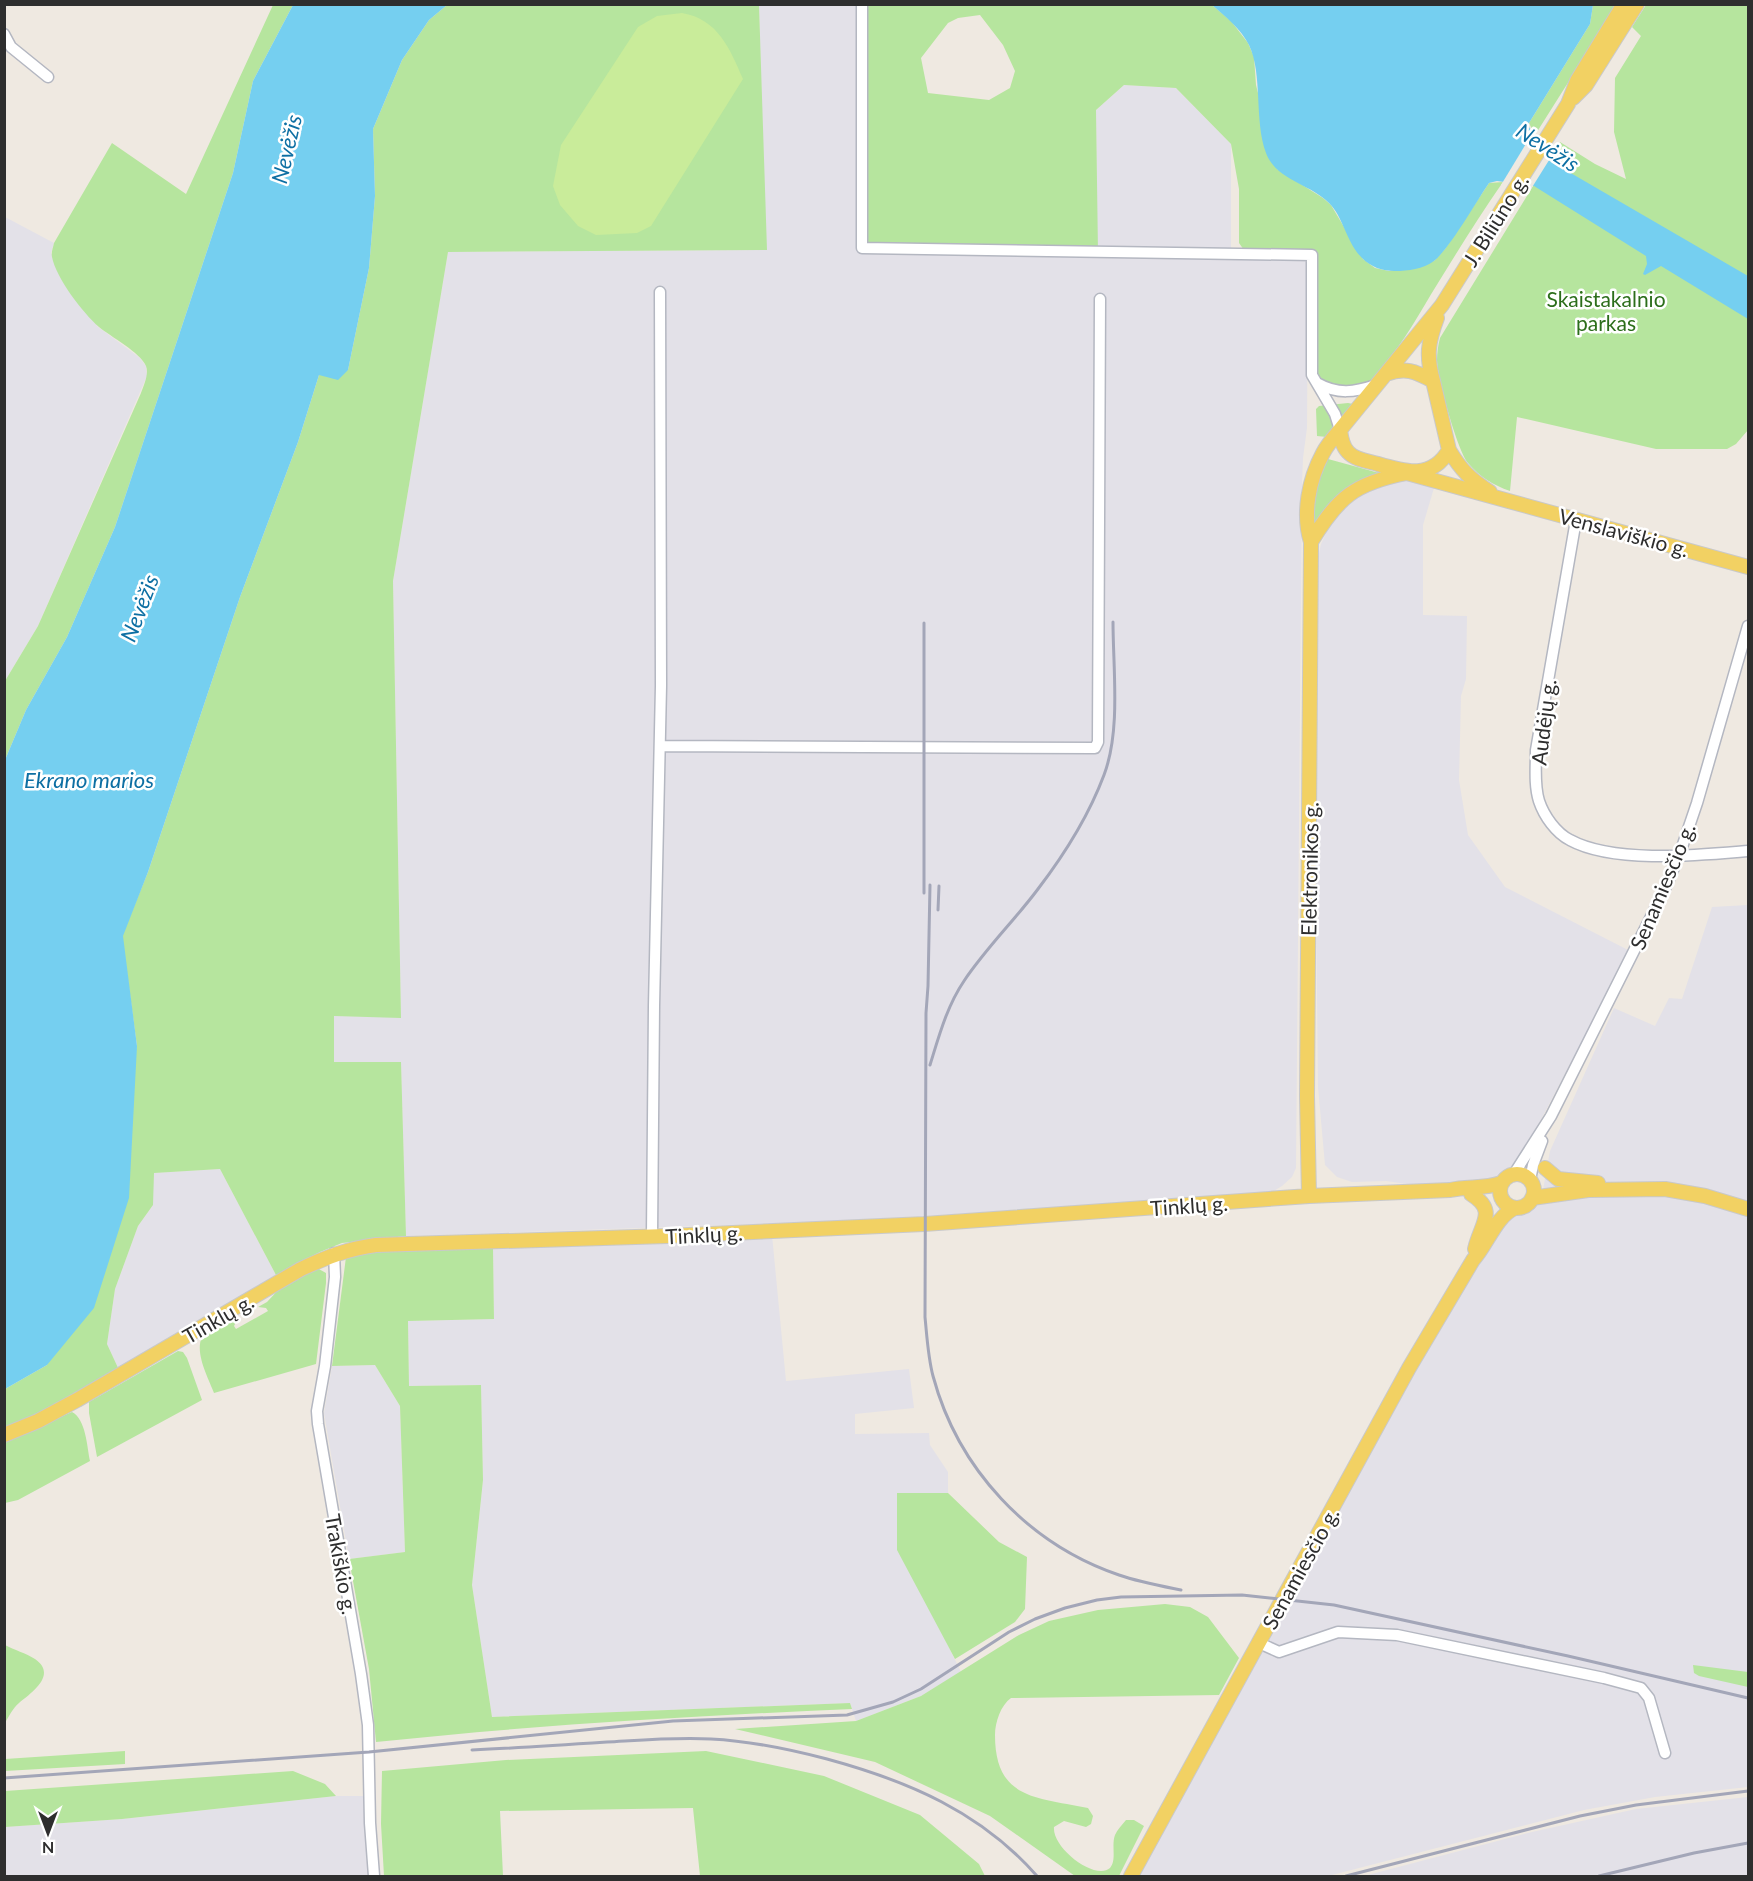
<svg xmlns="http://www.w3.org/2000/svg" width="1753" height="1881" font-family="Lato,sans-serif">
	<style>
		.industrial { fill: #e3e1e8 }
		.green { fill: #b6e59e; fill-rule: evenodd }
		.pitch { fill: #c9ec9a }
		.water { fill: #75cff0 }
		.pier { fill: #efe9e1 }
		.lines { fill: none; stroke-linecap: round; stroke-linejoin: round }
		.minor-casing { stroke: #b4b7c1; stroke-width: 13 }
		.major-casing { stroke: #c9c9c9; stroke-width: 16 }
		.minor { stroke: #fff; stroke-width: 10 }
		.major { stroke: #f2d163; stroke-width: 14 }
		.rail { stroke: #a3a6b8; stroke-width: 3 }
		.labels { text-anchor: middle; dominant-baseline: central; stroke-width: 5; stroke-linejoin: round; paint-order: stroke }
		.street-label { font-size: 21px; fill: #2e2e2e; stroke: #fff }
		.park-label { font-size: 21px; fill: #2c6e1b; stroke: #fff }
		.water-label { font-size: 22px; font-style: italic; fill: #0d6fa3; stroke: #fff }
	</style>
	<rect width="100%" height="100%" fill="#efe9e1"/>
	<path class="industrial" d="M759,5h103v243l235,4 -1,-142 28,-25 52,3 55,56v114l77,3 -1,167 -4,30 -1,25 -6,685 -4,9 -10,9 -10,6 -318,22 -137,8 -411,14 -5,-173 -67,-1v-46l67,1 -8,-436 55,-329 318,-2z
		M5,217l49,26 -3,10 46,73 43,32 6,8 1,10 -109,250 -33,55z
		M1409,480l25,8 -11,37v90l44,1 -1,63 -5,17 -2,84 9,55 37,52 125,64 -103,195 -14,19 -18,14 -58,6h-23l-28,-4 -34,1 -15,-5 -12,-12 -7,-78 -3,-278 2,-247 4,-18 13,-28 19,-17 15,-8 25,-9z
		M1748,905v882l-93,10 -71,13 -256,66h-190l275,-506 78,-130 21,-26 16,-3 13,-10 9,-50 64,-143 41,18 14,-28 13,1 30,-92z
		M220,1169l56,106 -157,95 -12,-26 8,-55 23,-63 15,-21v-32z
		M772,1235l14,146 123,-12 5,39 -59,6v20l74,-1 1,12 18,27v21h-51l39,128 25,51 -40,24 -65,25 -6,-18 -358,14 -20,-132 11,-105 -2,-95 -72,1 -1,-65 86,-2 -1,-72z
		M375,1365l25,41 5,146 -56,7 -25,-146 8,-47z
		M336,1796h33l5,80h-369v-49l117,-8z
		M1748,1797v79h-384l168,-44 104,-23z"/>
	<path class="green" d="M273,5h20l-40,76 -20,92 -118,354 -48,110 -41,73 -21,50v-79l33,-55 103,-233c3,-8 8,-19 5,-27 -6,-14 -35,-29 -47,-39 -16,-14 -43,-49 -47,-70 -1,-5 1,-9 2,-14l58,-100 74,51z
		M447,5h312l8,245 -319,2 -55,329 8,437 -67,-2v46h67l5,174 -64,7 -22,9 -44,23 -56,-106 -66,4 -1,32 -15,21 -23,63 -8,55 12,26 -94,51 -20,6v-38l42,-24 90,-319 -15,-110 26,-64 92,-275 58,-155 21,-67 29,-5 21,-102 6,-72 -2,-67 29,-69 27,-40z
		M862,5h350l19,16 17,22 6,14 2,28 21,84 46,29 8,7 32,54 12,9 14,3 45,-10 11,-12 44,-66 14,-1c-23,33 -44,67 -65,101 -18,29 -33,58 -56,84 -4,6 -9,13 -16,16 -17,10 -37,5 -49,-9v-123l-73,-1 -5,-7v-54l-8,-45 -55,-56 -52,-3 -28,25 2,143 -236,-5zM980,15l23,30 12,26 -5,17 -21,12 -61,-7 -7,-35 27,-35 10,-5z
		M1593,5h24l-82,130 -6,-12 61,-99z
		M1646,5h102v425l-12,14 -9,5h-71l-139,-32 -7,74c-17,-6 -30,-14 -42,-28 -11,-14 -30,-83 -31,-102 0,-8 1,-16 3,-23l120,-196 35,22 31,15 -12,-47 1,-54 26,-42 -9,-9z
		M1348,403l5,1 -26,33 -10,-1 -1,-27 3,-3z
		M1328,459l51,14c-30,13 -54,26 -66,58 0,-24 1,-52 15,-72z
		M493,1247l1,72 -86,2 1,65 72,-1 2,95 -11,105 20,132 358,-14 2,6c-159,7 -318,16 -476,33l-7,-73 -20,-110 56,-7 -5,-146 -25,-41 -43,1 14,-109 25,-6z
		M317,1268l9,5v10l-10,81 -102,29c-6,-16 -27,-53 -3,-64 9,-4 16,-4 26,-9l-3,6 2,3 32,-18 -2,-3 -8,-1 9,-5 14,-15z
		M178,1351l5,1 4,6 15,42 -105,57 -8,-44v-11z
		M72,1412c14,7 15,35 18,49l-72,39 -13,3v-62z
		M897,1493h51l51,49 28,15 -2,52 -10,13 -60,37 -58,-109z
		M1165,1604l25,3 18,10 31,41 -20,37 -208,3c-10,7 -16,24 -16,37 0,65 42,62 93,73l5,8 -2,8 -5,3 -22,-6 -10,6c-2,21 41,54 56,41 7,-8 1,-23 5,-33 2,-5 7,-10 11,-15h8l10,6 -25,50h-44l-85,-60 -115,-54 -140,-33 121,-8 65,-25 98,-61 30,-14 49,-11z
		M5,1645c9,5 21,8 30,14 23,16 -4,34 -16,44 -6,5 -10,13 -14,20z
		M1693,1665l55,7v15l-49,-11 -5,-3z
		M125,1751v13l-120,7v-12z
		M706,1751l118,25 96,39 59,49 6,12h-285l-7,-68 -193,3 3,65h-119l-3,-52 1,-53 124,-11z
		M293,1771l32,13 11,12 -214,23 -117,8v-36z"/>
	<path class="pitch" d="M682,13c36,6 48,36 61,66l-92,147 -14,7 -41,2 -18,-9 -18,-21 -7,-19 8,-41 77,-118 19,-11z"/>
	<path class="water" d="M293,5h154l-18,15 -27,40 -29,69 2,67 -6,72 -21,102 -10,10 -19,-5 -21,67 -58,155 -92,275 -25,64 14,110 -8,152 -35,110 -47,57 -42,24v-629l21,-50 41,-73 48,-110 118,-354 20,-92z
		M1212,5h381l-3,19 -61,99v4l21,34 198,115v43l-87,-53 -16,9 -2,-1 4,-10 -1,-8 -112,-70 -37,-5 -8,2c-13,19 -39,65 -55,78 -11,8 -26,10 -39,10 -13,0 -24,-4 -33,-13 -16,-16 -18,-40 -33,-55 -18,-19 -53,-23 -63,-50 -12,-32 -3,-79 -17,-108 -8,-16 -24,-29 -37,-40z"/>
	<path class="pier" d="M1535,129l16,28 -20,32 -30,-4z"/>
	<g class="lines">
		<defs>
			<path id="minor" d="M862,4v244l450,7v120l23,39 5,16
				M4,34l7,13 37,30
				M1317,383c21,12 38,9 59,2
				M1576,520l-40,230c0,17 -2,35 3,51 5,15 17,32 31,39 44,24 130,15 178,11
				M660,746l435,2 3,-6 2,-443
				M1514,1174l37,-58 113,-225 15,-35 18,-53 51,-177
				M1530,1180l3,-15 9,-24
				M652,1236l2,-230 7,-320 -1,-394
				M334,1253l1,24 -10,89 -8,45 1,13 43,250 7,51 2,98 4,53
				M1259,1643l20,9 59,-20 59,3 207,43 37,10 8,10 16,55"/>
			<path id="major" d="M1573,98l13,-13 51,-81
				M1386,374c19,-7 29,-3 47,7l16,69c-17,30 -44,22 -71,14 -10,-3 -23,-4 -30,-12 -6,-6 -7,-15 -8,-22l102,-125 126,-201 9,-23 47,-77
				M1433,381c-7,-25 -5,-39 4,-63
				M1449,450c12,20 21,29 41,42
				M1311,542c27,-45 44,-59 96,-69l341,94
				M1545,1168l13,11 40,4
				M1500 1191a17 17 0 1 1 34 0a17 17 0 1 1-34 0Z
				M1471,1194c27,17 10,29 4,55
				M1309,1196l-2,-100 4,-554c-9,-28 -2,-63 12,-89 4,-8 11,-16 17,-23
				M1532,1198l56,-8 77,-1 40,7 43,13
				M4,1435l34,-14 39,-21 224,-131c26,-12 46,-20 75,-24l291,-9 257,-12 385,-28 141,-6c17,-4 35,-1 51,-7
				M1131,1876l278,-508 64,-108c14,-15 23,-44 42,-52"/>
		</defs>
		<use href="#minor" class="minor-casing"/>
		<use href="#major" class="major-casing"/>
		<use href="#minor" class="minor"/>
		<use href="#major" class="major"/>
		<path class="rail" d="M924,623v270
			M930,885l-2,101 -2,27 -1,304c2,20 3,40 8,59 25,93 95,168 186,199 20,7 42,11 62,15
			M938,910l1,-24
			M930,1065c9,-29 17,-59 34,-84 22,-33 51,-61 74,-92 26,-34 51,-74 66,-114 17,-45 9,-106 9,-153
			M472,1750c45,-2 90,-5 135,-8 35,-2 70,-5 104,-3 40,2 78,10 116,20 81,22 154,53 210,117
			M4,1778l365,-26 304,-31 174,-6 46,-13 28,-13 88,-57 26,-13 30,-11 32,-8 24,-3 121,-2 92,10 234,51 180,42
			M1346,1876l234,-60 56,-11 112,-14
			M1599,1876l95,-23 54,-10"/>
	</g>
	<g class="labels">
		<g class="street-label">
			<text transform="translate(1495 220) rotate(-58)">J. Biliūno g.</text>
			<text transform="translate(1624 532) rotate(15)">Venslaviškio g.</text>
			<text transform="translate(1543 722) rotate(-83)">Audėjų g.</text>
			<text transform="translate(1309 869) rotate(-89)">Elektronikos g.</text>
			<text transform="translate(1662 886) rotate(-67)">Senamiesčio g.</text>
			<text transform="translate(1189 1205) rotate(-4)">Tinklų g.</text>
			<text transform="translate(704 1234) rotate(-3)">Tinklų g.</text>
			<text transform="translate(218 1318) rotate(-30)">Tinklų g.</text>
			<text transform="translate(342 1564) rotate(80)">Trakiškio g.</text>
			<text transform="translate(1300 1568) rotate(-61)">Senamiesčio g.</text>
		</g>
		<g class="park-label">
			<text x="1606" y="298">Skaistakalnio<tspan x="1606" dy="24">parkas</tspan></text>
		</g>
		<g class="water-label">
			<text transform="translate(1548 147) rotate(33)">Nevėžis</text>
			<text transform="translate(286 149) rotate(-77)">Nevėžis</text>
			<text transform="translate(139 608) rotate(-69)">Nevėžis</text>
			<text x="89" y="779">Ekrano marios</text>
		</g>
	</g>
	<rect width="1753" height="1881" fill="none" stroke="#2e2e2e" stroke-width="12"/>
	<g transform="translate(48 1833) rotate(180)" stroke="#ffffff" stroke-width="4.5" paint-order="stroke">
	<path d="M0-4.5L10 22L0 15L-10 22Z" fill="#2e2e2e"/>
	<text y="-9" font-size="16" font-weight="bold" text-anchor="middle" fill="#2e2e2e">N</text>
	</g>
</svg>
